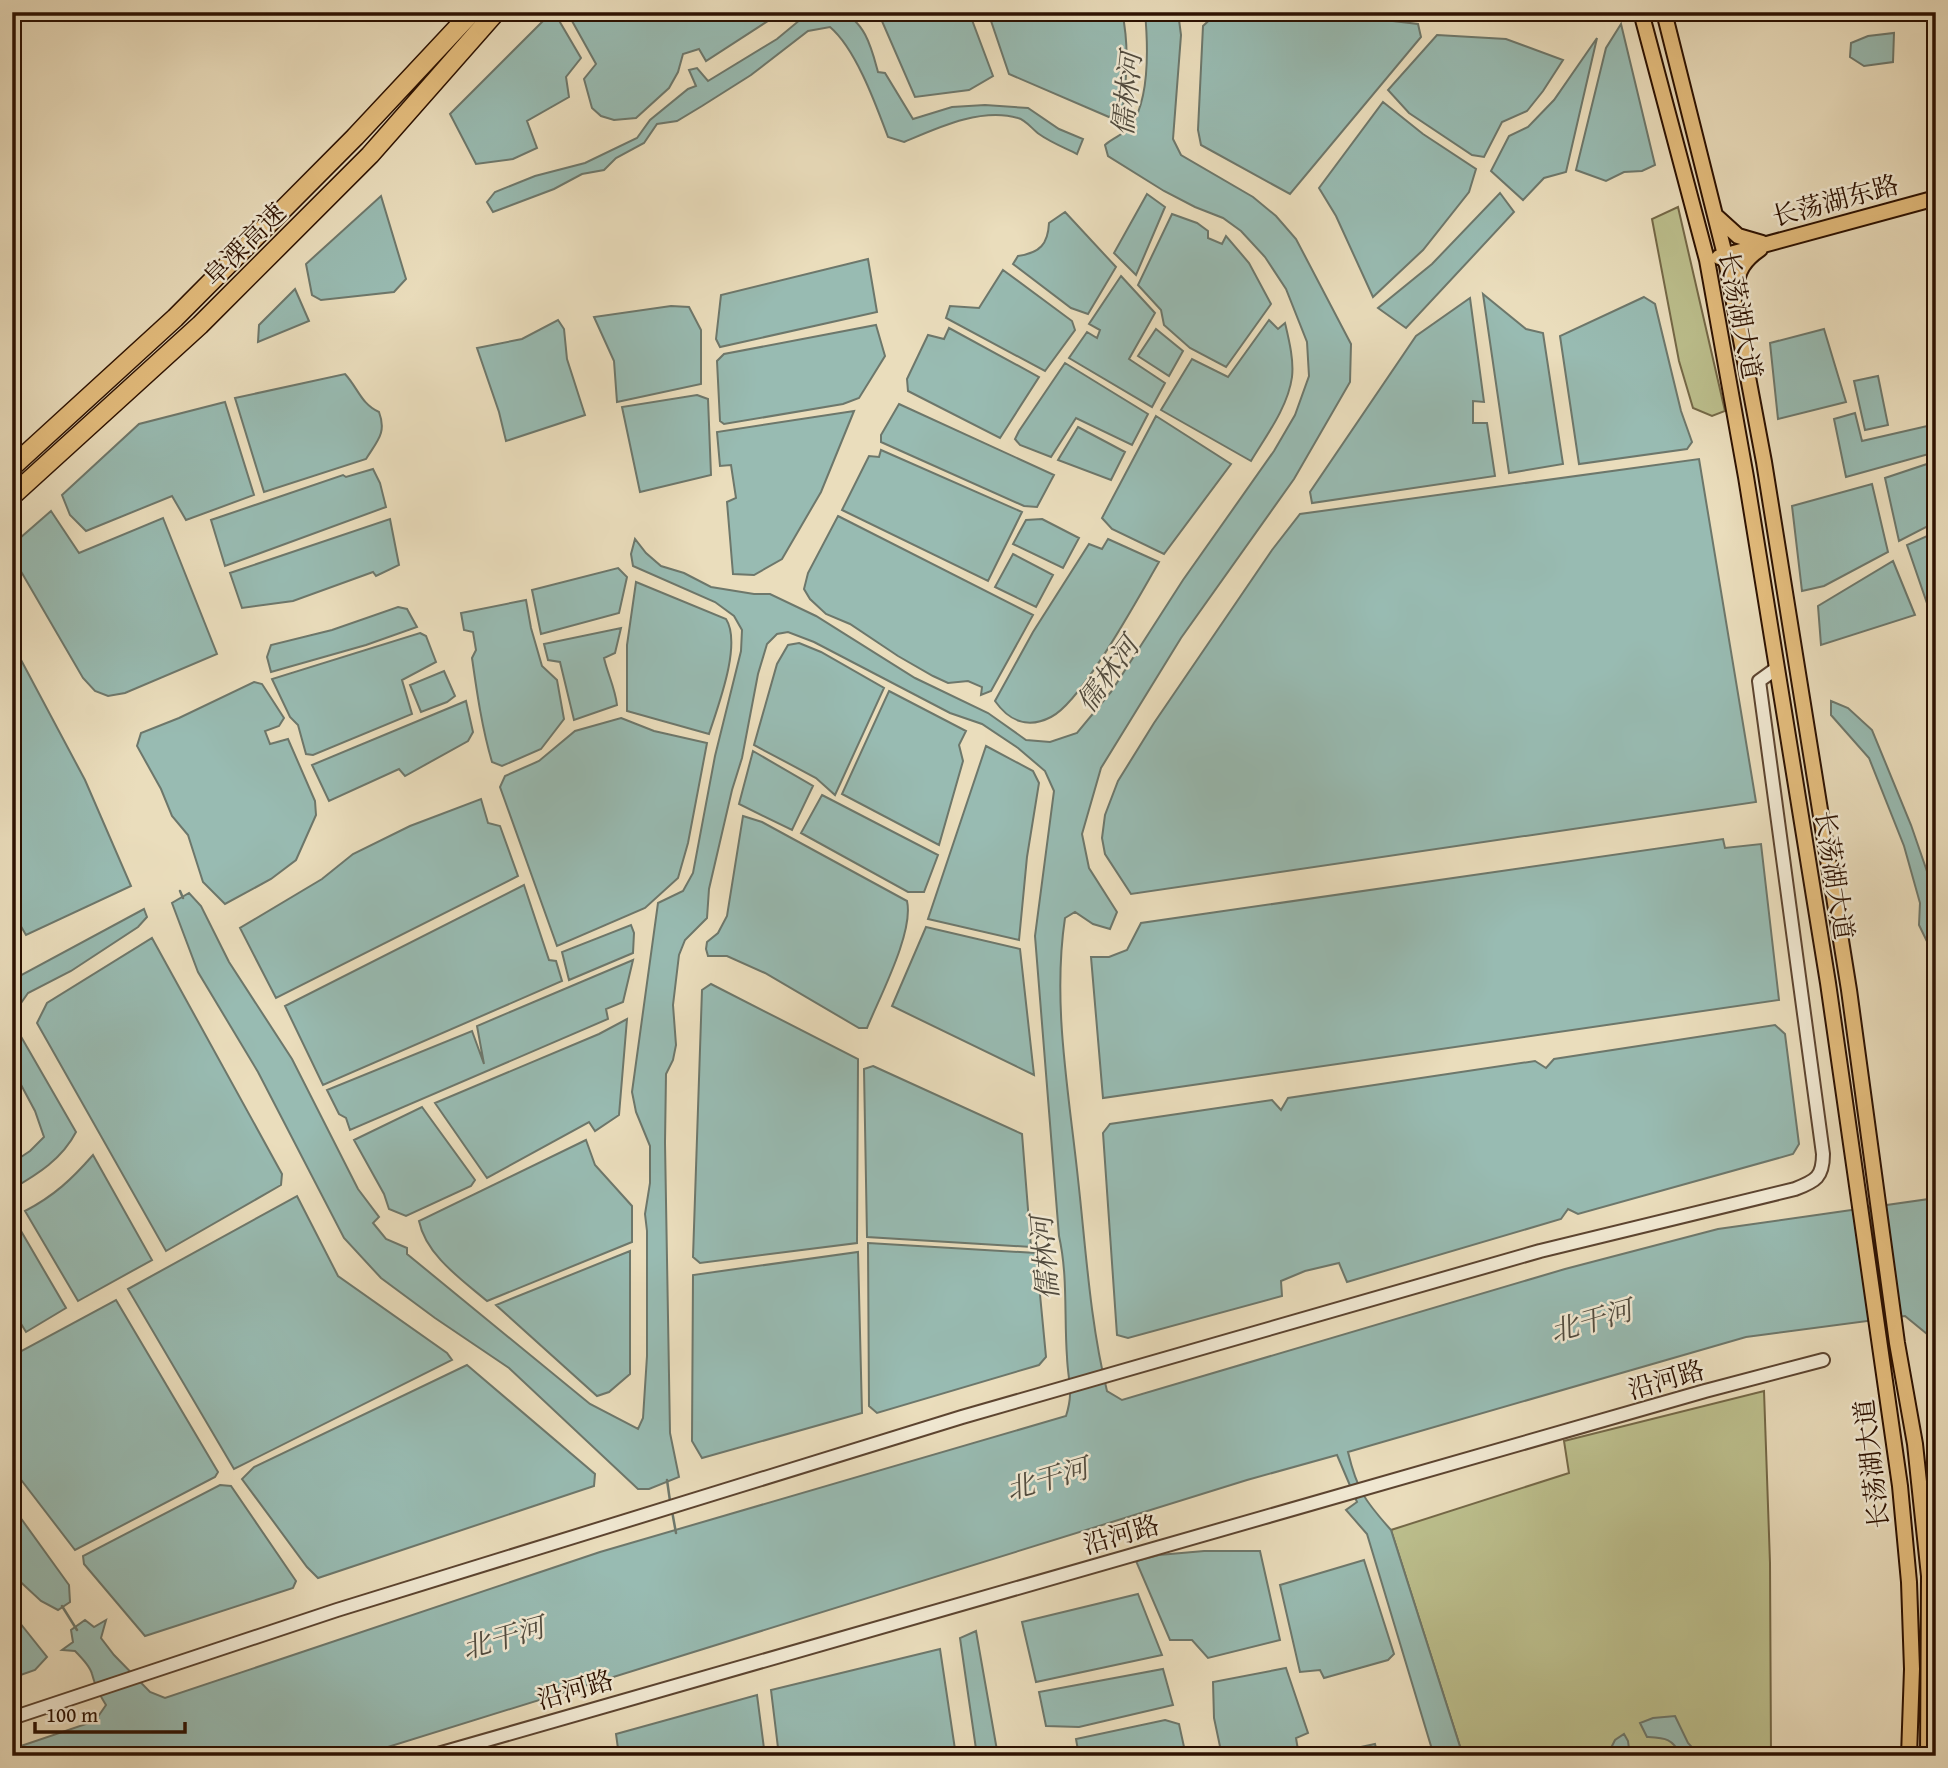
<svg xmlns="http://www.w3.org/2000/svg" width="1948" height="1768" font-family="'Gentium Book Plus','Noto Serif SC',serif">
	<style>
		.green { fill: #bcbf8d; stroke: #746847; stroke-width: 2 }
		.water { fill: #98bbb2; stroke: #6d776b; stroke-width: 2 }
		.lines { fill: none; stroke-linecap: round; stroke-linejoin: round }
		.stream { stroke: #6d776b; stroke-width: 2.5 }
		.minor-casing { stroke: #5c4430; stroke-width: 16 }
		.major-casing { stroke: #2c1101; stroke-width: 18 }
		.highway-casing { stroke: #2c1101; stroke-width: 21 }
		.minor { stroke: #f1e9d3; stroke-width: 12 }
		.major { stroke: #e5be7e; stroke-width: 14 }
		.highway { stroke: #e5be7e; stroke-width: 18 }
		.labels { text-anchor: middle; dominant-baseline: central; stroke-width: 5; stroke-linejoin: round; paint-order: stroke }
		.street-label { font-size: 26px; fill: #2c1101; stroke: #f1e9d3 }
		.water-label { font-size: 28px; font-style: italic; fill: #524c3f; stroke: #f1e9d3 }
	</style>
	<rect width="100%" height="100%" fill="#eaddbc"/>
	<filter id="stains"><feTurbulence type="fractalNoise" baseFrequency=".00286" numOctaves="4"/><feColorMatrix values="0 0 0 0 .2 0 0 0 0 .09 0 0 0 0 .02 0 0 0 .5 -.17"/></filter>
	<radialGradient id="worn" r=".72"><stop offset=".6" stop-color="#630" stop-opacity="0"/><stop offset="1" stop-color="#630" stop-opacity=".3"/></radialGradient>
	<path class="green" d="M1678,207l47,204 -13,5 -19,-8 -14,-47 -27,-142z
		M1764,1391l6,172 1,193h-308l-72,-226 178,-57 -5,-32z"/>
	<path class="water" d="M552,12h2l27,46 -15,19 3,20 -42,24 10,27 -24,11 -37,5 -26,-50z
		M567,12h198l6,7 -65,42 -7,-12 -16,5 -5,18 -9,16 -33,30 -22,2 -13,-4 -9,-8 -8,-29 12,-15z
		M817,12c7,0 16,-1 22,0 26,7 33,38 39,60l7,1 28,46 39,-12 33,-2 43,3 31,21 24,10 -6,15c-12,-6 -27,-12 -38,-20 -7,-5 -13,-14 -21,-16 -37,-11 -81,10 -114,24l-16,-5c-12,-32 -32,-88 -58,-110l-22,4 -57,44 -49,31 -25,15 -20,3 -13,19 -28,15 -12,12 -22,4 -28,15 -61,23 -6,-10 8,-10 40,-16 50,-13 52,-25 13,-18 38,-31 8,-3 -7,-16 8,-2 11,13 69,-42 24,-20z
		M878,12h91l24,64 -24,14 -54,7z
		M988,12h134c7,32 5,63 1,95l-14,10 -100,-43z
		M1145,12h33l3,23 -8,104 8,16 72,42 23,19 20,23 55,105 -1,38 -56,97 -113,159 -80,130 -19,66 7,34 28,44 -7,17 -17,-5 -18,-12 -10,6c-13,86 4,175 13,261 8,71 12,143 29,212l15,9 443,-131 153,-40 218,-31v212l-7,-35 -2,-41 -22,-18 -159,21 -398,115c9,38 17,49 43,78l72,226h-29l-67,-222 -21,-24 11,-8 -20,-47 -90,25 -888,276h-347v-7l83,-28 11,-16c-8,-13 -10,-17 -14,-31 -2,-8 -11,-17 -17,-23l-13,-1 11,-8 -2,-12 14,-10 9,7 12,-7 -5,18 13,17 36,37 15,6 435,-146 466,-136c8,-25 2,-34 1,-59 -3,-41 1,-81 -8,-121l-24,-300 19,-145 -9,-20 -27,-23 -36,-24 -32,-11 -136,-71 -26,-10 -11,2 -10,10 -9,30 -16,84 -10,32 -23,99 -2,29 -22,22 -6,15 -6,50 3,40 -3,15 -7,14 -1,69 5,290 9,44 -30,12h-11l-129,-121 -74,-50 -54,-40 -37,-40 -86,-166 -60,-100 -26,-69 17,-10 12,13 28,56 63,97 66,130 21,28 -6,6 13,16 21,9v6l183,150 48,25 5,-11 4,-62v-125l-2,-17 5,-31v-37l-14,-34 -4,-20 26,-189 25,-12 10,-18 22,-117 26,-105 1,-21 -8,-14 -19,-14 -82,-36 -2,-12 4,-15 11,14 15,13 23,7 27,14 43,7h16l46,22 99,62 73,35 38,27 24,2 27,-9 34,-41 72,-112 91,-129 21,-36 14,-39 -2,-34 -21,-53 -21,-32 -24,-26 -18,-13 -28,-11 -31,-16 -56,-35 -3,-11c7,-7 20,-11 26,-19 19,-28 17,-81 14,-114z
		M1218,12h99l101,12 3,13 -131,157 -89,-49 -3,-15 5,-104z
		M1621,24l34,141 -13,6 -18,1 -18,9 -30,-11 30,-122z
		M1894,33l-1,29 -29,4 -14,-9 1,-14 17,-7z
		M1437,35l69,4 57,21 -20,31 -16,20 -25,11 -18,35 -12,-2 -63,-42 -21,-23z
		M1597,38l-31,134 -22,6 -21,22 -32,-29 18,-35 19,-9 26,-27z
		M1383,102l40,32 53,35 -7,23 -46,58 -50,47 -37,-81 -17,-28z
		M1500,193l14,19 -108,116 -28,-20 54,-44z
		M1147,194l18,13 -29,68 -22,-22z
		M381,196l25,83 -12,13 -73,8 -9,-5 -6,-31z
		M1065,212l51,55 -28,47 -17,-6 -58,-44 5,-8c22,-3 30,-12 31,-33z
		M1172,214l25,9 11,8v7l14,6 4,-8 23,27 22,41 -45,63 -36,-19 -26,-23 -3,-15 -23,-25z
		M868,259l9,53 -157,35 -4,-8 5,-44z
		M1003,270l69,51 3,9 -30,41 -99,-53 4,-12 29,2z
		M1121,276l34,37 -26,46 36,24 -13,24 -83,-49 18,-26 10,6 3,-8 -11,-6z
		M295,289l14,32 -51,21 1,-17z
		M1483,294l43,35 17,4 20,131 -54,9z
		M1644,297l11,7 26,107 11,31 -5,7 -108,15 -19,-128z
		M1470,298l14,104 -11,-1v22h14l8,53 -183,27 -2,-11 106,-156z
		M671,306l18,1 12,23v54l-84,18 -3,-41 -20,-44z
		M558,320l6,9 3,30 18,56 -79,26 -7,-29 -22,-64 45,-9z
		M1269,320l9,9 7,-6c4,17 9,37 7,54 -4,30 -26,59 -41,84l-90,-51 31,-51 36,18z
		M876,325l9,31 -26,42 -16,6 -119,20 -4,-3 -3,-60 7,-7z
		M949,328l90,49 -39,61 -92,-47 -1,-12 21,-44 16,4z
		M1156,329l27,22 -14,25 -31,-20z
		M1824,329l22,73 -68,17 -8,-76z
		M1065,363l83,51 -16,31 -56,-27 -25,39 -31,-12 -5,-6 4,-8z
		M345,374c13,14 16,30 34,38 8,21 -2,29 -13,47l-102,33 -29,-94z
		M1878,376l10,49 -23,5 -11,-49z
		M697,395l11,4 3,76 -71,17 -18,-85z
		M225,402l29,93 -68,25 -14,-24 -86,35 -16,-16 -8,-20 77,-71z
		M899,404l155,71 -17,32 -13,-1 -143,-64v-7z
		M854,411l-33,81 -39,67 -28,16 -21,-1 -6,-72 9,-4 -5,-33 -11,1 -3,-34z
		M1855,413l7,28 74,-17v28l-90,25 -12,-58z
		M1156,416l75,48 -67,90 -52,-25 -10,-11z
		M1078,427l47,25 -14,28 -53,-20z
		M881,450l141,62 -34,69 -146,-71 27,-54 10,1z
		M1699,459l57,343 -625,92 -26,-40 -3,-16 3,-23 13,-34 36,-58 118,-173 28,-36z
		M1936,461v61l-37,19 -14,-63z
		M373,469l7,14 6,24 -161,59 -14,-46 132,-45 3,2z
		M1872,484l16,68 -64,34 -22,5 -10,-85z
		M51,511l28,42 84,-35 54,136 -92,39 -17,3 -13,-5 -12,-13 -71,-122v-11z
		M838,516l195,99 -42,76 -10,4 1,-8 -14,-6 -20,2 -15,-7 -35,-20 -48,-32 -24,-10 -16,-15 -6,-10 4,-16z
		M390,519l9,46 -23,11 -3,-4 -80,29 -51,7 -12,-35z
		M1042,519l37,19 -16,30 -50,-24 13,-24z
		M1936,532v78l-6,2 -23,-67z
		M1108,539l51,23c-20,34 -77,140 -108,155 -23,12 -42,4 -56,-16l38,-69 56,-88 13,5z
		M1013,554l40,21 -17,32 -41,-20z
		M1893,561l22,54 -94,30 -3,-39z
		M618,568l9,9 -8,36 -78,21 -9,-44z
		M636,582l90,37c16,25 -8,87 -17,115l-82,-23v-66z
		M526,600l5,28 11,38 15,14 7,39 -23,30 -39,17 -10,-4c-10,-34 -15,-69 -20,-104l4,-8 -3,-18 -9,-2 -3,-17z
		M398,607l9,2 10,18 -51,18 -95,27 -4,-15 4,-12 61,-15z
		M621,628l-6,25 -11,5c4,17 11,30 13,47l-43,15 -14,-58 -12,-2 -4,-16z
		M420,633l6,3 10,26 -34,18 10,34 -99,41 -7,-1 -8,-29 -8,-8 -18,-38z
		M12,643l73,137 46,106 -105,49 -14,-24z
		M799,643l22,9 63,36 -49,107 -19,-17 -62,-33 23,-81 11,-19z
		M444,671l11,25 -8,6 -26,10 -11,-27z
		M254,682l8,2 22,34 -5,8 -14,5 5,13 18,-5 27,62 1,14 -20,45 -25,19 -46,25 -22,-22 -15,-47 -16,-19 -11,-27 -24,-43 4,-13 38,-15z
		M889,691l77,40 -7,14 4,16 -24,84 -97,-51z
		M466,701l7,31 -5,9 -63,35 -6,-7 -70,32 -17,-36z
		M1831,701l17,7 24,22 39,95 20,58 5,26v51l-17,-35 1,-22 -16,-57 -35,-88 -38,-43z
		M621,718l33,13 53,12 -19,100 -10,35 -33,30 -88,38 -57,-159 5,-11 34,-15 36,-30z
		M986,746l47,25 6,12 -12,74 -8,83 -91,-21z
		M753,751l60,35 -21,44 -53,-26z
		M822,795l116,60 -14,37h-16l-107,-59z
		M481,799l7,24 12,3 18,50 -242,122 -36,-70 82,-49 31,-25 57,-28z
		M743,816l19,6 145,79c7,31 -27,95 -40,127h-8l-94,-55 -38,-17h-19l-2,-7 1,-7 11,-9 9,-17z
		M1723,839l2,9 36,-4 18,156 -676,98 -12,-141h18l18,-7 14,-27z
		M524,885l25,75 7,1 6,20 -239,104 -38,-79z
		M144,909l3,8 -9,10 -67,44 -43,22 -16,23v-36z
		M631,925l3,8 -1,20 -64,27 -7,-28z
		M926,927l94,22 14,126 -142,-69z
		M152,938l130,236 -1,11 -115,66 -129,-228 10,-20z
		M633,960l-10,42 -17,7 2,10 -258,111 -4,-12 -7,-4 -12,-24 145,-59 12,33 -7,-38z
		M711,984l147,75 -1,184 -157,20 -7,-6 9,-267z
		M627,1019l-8,96 -24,16 -6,-9 -102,56 -52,-75 164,-69z
		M12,1021l64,111c-14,27 -38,42 -64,57v-26l18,-12 14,-14 -9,-26 -23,-43z
		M1775,1025l10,9 14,110 -6,10 -215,60 -10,-5 -7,10 -214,63 -8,-19 -34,8 -24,10 1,15 -154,42 -11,-3 -14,-202 7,-9 162,-24 9,10 7,-12 247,-37 11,7 8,-9z
		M873,1066l149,68 9,113 -164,-10 -3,-168z
		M422,1107l53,73 -4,6 -65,30 -17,-7 -5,-15 -30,-54z
		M586,1140l9,25 37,41v36l-145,59c-26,-22 -61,-46 -68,-80z
		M93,1155l59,105 -74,41 -53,-90c29,-15 47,-32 68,-56z
		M297,1196l41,80 109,77 5,7 -218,109 -106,-180z
		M14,1219l52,89 -40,24 -14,-23z
		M868,1243l168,10 10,104 -7,8 -162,48 -8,-7z
		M630,1251v123l-21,18 -12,4 -101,-91z
		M858,1252l4,161 -160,45 -10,-17 1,-166z
		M116,1300l102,172 -3,5 -140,73 -63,-82v-112z
		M467,1365l128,109 -1,12 -276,92 -11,-11 -65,-88 12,-12z
		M220,1485l11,1 65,95 -3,7 -148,48 -61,-72 -1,-8z
		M12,1506l57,79 1,17 -12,8 -17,-9 -29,-27z
		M1204,1551h56l20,89 -72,18 -16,-18h-22l-34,-79 23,-6z
		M1364,1560l30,94 -6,6 -64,18 -4,-8 -20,2 -20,-87z
		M1138,1594l24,61 -126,27 -14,-60z
		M12,1613l35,44 -12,13 -23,8z
		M976,1631l22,125h-21l-17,-118z
		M940,1649l16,107h-177l-8,-66z
		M1286,1668l22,65 -12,5 3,18h-77l-8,-38 -1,-36z
		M1163,1669l10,36 -94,22 -33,-1 -7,-34z
		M757,1695l8,61h-146l-3,-22z
		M1675,1716l13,27 12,13h-19c-8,-18 -16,-18 -34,-19l-7,-14 13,-5z
		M1165,1720l14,4 7,32h-107l-3,-17z
		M1624,1734l4,7 2,15h-23l8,-16z
		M1375,1744l3,12h-50v-2z"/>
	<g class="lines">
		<path class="stream" d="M180,891l3,7
			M667,1480l3,21
			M672,1511l4,22
			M62,1606l15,24"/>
		<defs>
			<path id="minor" d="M12,1718l325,-108 625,-193 578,-166 255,-62c21,-8 28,-12 28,-35l-64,-473 18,-13
				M431,1756l1274,-365 118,-31"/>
			<path id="major" d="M1641,12l66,248 39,217 82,506 72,503 9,96 3,87 -3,87
				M1664,12l61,243 39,207 85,528 48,353 18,101 14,132 -1,180
				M1717,217l21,19 24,7
				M1719,257l217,-59
				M1736,289c1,-18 8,-29 24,-40"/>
			<path id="highway" d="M12,467l163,-149 180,-181 117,-125
				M12,496l188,-171 170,-170 126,-143"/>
		</defs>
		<use href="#minor" class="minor-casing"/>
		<use href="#major" class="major-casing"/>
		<use href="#highway" class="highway-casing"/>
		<use href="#minor" class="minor"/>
		<use href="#major" class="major"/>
		<use href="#highway" class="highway"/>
	</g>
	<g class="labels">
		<g class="street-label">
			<text transform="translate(1835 200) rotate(-15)">长荡湖东路</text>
			<text transform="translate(244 244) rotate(-45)">阜溧高速</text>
			<text transform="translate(1741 315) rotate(79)">长荡湖大道</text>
			<text transform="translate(1835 875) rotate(81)">长荡湖大道</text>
			<text transform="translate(1666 1379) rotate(-16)">沿河路</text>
			<text transform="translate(1871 1464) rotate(-97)">长荡湖大道</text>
			<text transform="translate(1121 1534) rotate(-16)">沿河路</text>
			<text transform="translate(575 1689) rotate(-16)">沿河路</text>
		</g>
		<g class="water-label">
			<text transform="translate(1126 94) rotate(-84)">儒林河</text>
			<text transform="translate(1107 674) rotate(-54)">儒林河</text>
			<text transform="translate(1044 1258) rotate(-95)">儒林河</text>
			<text transform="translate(1591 1320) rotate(-16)">北干河</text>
			<text transform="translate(1047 1478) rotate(-16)">北干河</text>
			<text transform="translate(503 1637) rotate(-16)">北干河</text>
		</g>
	</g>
	<rect width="1948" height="1768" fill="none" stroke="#eaddbc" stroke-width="42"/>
	<rect x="14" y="14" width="1920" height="1740" fill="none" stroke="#2c1101" stroke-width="3.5"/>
	<rect x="21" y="21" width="1906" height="1726" fill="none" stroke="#2c1101" stroke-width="2"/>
	<path d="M35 1722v10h150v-10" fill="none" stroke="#2c1101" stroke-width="3.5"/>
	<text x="46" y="1722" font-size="21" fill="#2c1101" stroke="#f1e9d3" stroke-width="5" paint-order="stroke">100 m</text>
	<rect width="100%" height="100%" filter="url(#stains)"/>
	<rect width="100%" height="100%" fill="url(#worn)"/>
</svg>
